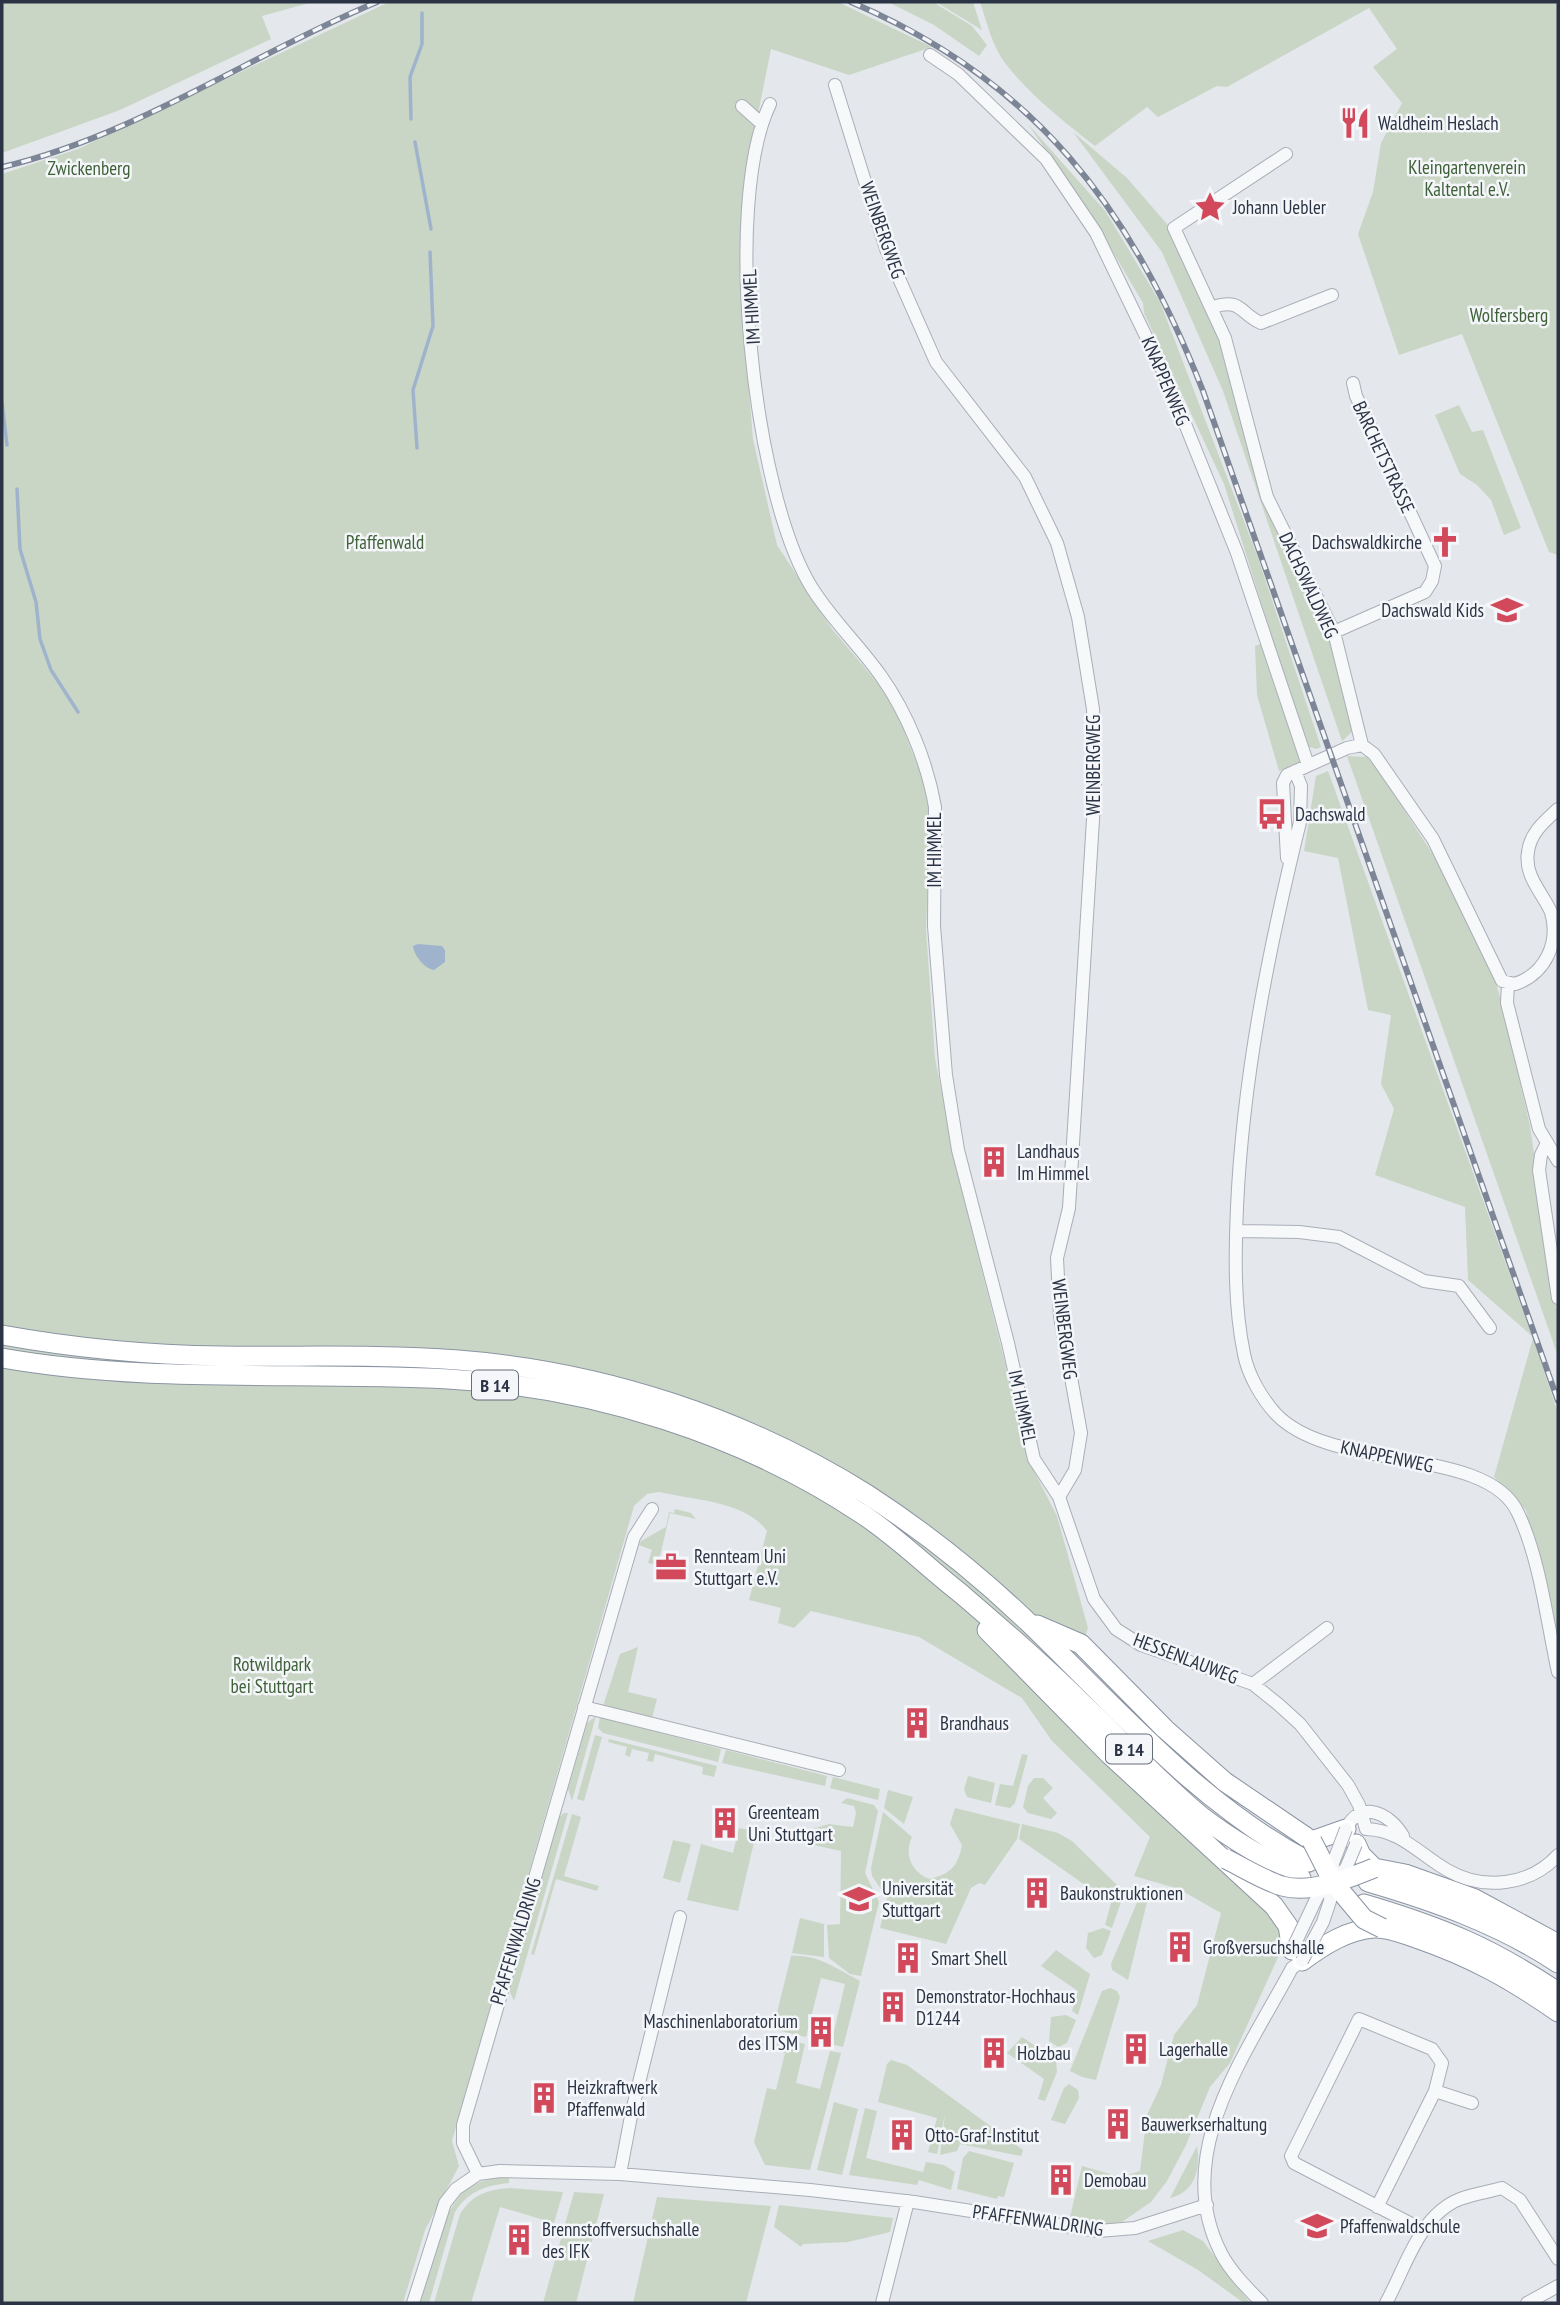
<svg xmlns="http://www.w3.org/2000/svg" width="1560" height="2305" font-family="'PT Sans Narrow',sans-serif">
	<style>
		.green { fill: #c9d6c5 }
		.water { fill: #9fb4cc }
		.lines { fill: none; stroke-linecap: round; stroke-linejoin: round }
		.stream { stroke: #9fb4cc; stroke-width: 3.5 }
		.minor-casing { stroke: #a9aeb7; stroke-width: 14 }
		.highway-casing { stroke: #8b94a3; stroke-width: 21 }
		.minor { stroke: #f7f8fa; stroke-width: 12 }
		.highway { stroke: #fff; stroke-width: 19 }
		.rail-casing { stroke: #7d8696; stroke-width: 6 }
		.rail { stroke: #f4f6f9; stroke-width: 3.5; stroke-dasharray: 10; stroke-linecap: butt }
		.minor-bridge-casing { stroke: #a9aeb7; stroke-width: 14; stroke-linecap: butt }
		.highway-bridge-casing { stroke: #8b94a3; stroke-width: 21; stroke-linecap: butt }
		.minor-bridge { stroke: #f7f8fa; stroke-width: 12 }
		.highway-bridge { stroke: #fff; stroke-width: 19 }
		.labels { text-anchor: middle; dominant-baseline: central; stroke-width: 5; stroke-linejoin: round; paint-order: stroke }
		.shield { fill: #f4f6f9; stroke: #676e7b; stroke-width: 2 }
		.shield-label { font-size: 18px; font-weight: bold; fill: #2b3445 }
		.poi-label { font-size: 19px; fill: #2b3445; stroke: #f4f6f9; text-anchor: start }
		.park-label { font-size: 19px; fill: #3f6138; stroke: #f4f6f9 }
		.street-label { font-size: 19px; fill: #2b3445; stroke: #f4f6f9 }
	</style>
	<rect width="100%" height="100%" fill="#e4e7ec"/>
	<path class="green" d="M2,2h311l-51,14 9,23 -151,71 -118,43z
		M389,2h449l94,45 -83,28 -78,-26 -26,130 -1,151 9,109 24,106 55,84 60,71 39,100 -5,129 9,129 22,113 73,292 27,53 31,112 -30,84 212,199c10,15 13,26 9,44l-49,108 -20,24 -24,58 -19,36 -16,21 -29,20 -16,3 -36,-8 12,-51 39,11 19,-6 7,-56 14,-30 13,-50 23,-30 24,-92 -42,-24 -45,-13 16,-39 -98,-96 -30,-43 -103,-61 -108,-26 -17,17 -16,-5 3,-15 -32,-8 18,-69c-21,-30 -74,-31 -108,-39l-12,2 -13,12 -182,635 7,25 -34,64 -22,73h-401v-2129l76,-25z
		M888,2h45l39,24 15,19 -8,11 -45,-31z
		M936,2h37l9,28z
		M980,2h578v553l-9,-3 -87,-218 -63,21 -41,-121 15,-42 8,-49 21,-40 -29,-36 24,-18 -28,-41 -142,79 -10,-1 -59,31 -11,-10 -52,39c-31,-24 -66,-52 -90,-83 -13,-17 -18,-41 -25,-61z
		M1028,124l78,88 54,90 97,253 64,192 -5,2 -10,-3 -82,-262 -80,-171 -1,-10 -47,-80z
		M1073,132l54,46 46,53 46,99 47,167 64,135 24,98 -12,11 -119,-350 -61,-139z
		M1459,405l13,27 11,-2 38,98 -17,7 -13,-35 -14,-15 -17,-11 -25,-59z
		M1265,642l36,120 -22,9 -22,-76 -2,-49z
		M1347,756l20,1 8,8 66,102 53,110 7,23 29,126 28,191v39z
		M1328,771l204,565 -64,-56 -3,-73 -90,-32 19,-66 -13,-25 10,-69 -23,-5 -30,-152 -34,-7 12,-75z
		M1533,1338l25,75v235l-32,-138 -32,-33z
		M675,1509l16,4 5,6 -26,-6 -12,52 -10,-2 4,-13 -13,-5 2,-4 25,-14 3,-15 5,1z
		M638,1647l-10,45 29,7 -5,19 -49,-12 17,-52z
		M596,1716l-24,85 -4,-12 19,-66z
		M600,1717l121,32 -3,13 -115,-29 -5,-5z
		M595,1735l7,2 -18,64 -7,-2z
		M609,1739l108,27 -3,11 -12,-3 1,-7 -48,-13 -2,8 -6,-1 2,-8 -17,-4 -2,8 -5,-2 2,-8 -19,-5z
		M726,1750l101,26 -2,10 -103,-23z
		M1022,1754l6,1 -13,48 -5,5 -15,-3 5,-21 13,2z
		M968,1776l27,7 -4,20 -24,-6 -3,-8z
		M833,1777l47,12 -2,11 -48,-12z
		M1034,1778h9l10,10 -10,10 14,15 -6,6 -23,-6 -5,-6 5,-21z
		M888,1790l25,7 -9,27 -20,-16z
		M847,1798l27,7 4,6 -13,62 14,29 -18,74 -11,-2 -21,-16 -2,-33 13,-1 1,-73 -41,-9 3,-10 26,-8 24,3 3,-14 -2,-7 -13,-3z
		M955,1808l65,16 -3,15 -32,46 -6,-2 -8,5 -25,56 -66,-16 7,-30 -15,-22 -1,-8 12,-56 29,25c-8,17 -1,35 17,42 22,-5 29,-13 33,-34l-12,-21z
		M564,1813h4l-54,188 -5,-11 50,-173z
		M572,1814l9,3 -17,59 35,10 -2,5 -41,-12 -22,76 -3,-1z
		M1022,1824l36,9 14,8 45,44 5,14 -10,29 -7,-3 6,-22 -92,-64z
		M739,1828l11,2 -3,10 7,2 -16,69 -51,-11 14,-56 32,9z
		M673,1840l18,4 -11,39 -17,-5z
		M1138,1900l9,2 -19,78 -16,-10 -1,-6z
		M800,1918l24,6v33l-32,-4z
		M1103,1928l8,3 -9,24 -8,3 -8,-10 2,-15z
		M1056,1950l34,24 -12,41 -6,-4 6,-20 -37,-25z
		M791,1956c28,-2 47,14 69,25l-17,66 -12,-3 14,-60 -24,-6 -15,59 -33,-8z
		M1110,1988l7,3 3,6 -24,83 -14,-3 -12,-6 32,-80z
		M1066,2015l10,5 -9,23 -9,4 -9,-6 2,-24z
		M771,2035l34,9 -9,39 24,6 10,-38 11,2 -31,117 -45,-5 -11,-23 13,-54 9,2 9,-37 -17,-5z
		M1022,2037l34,23 1,12 -12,29 -7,-2 6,-20 -37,-26z
		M891,2060l16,5 116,85 -2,6 -61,-12 -3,7 -17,4 5,-41 -8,40 -9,-2 9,-34 -59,-16 9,-38z
		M1069,2084l9,6 1,8 -14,26 -14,-4 13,-32z
		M834,2102l24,7 -16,66 -25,-5z
		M865,2108l12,3 -11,47 57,14 3,-10 18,3 11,7 -4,18 -32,-10 -2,5 -68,-10z
		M1197,2146c4,22 -2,47 -27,52z
		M969,2151l45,12 -10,34 -6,-1 -1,3 -40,-10 6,-31z
		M509,2176v7c-25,3 -40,8 -54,29l-26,91h-10c6,-21 13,-42 20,-63 14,-43 23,-59 70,-64z
		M509,2188l54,4 -9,31 -54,-16 -29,96h-37l26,-89c13,-20 27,-24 49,-26z
		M574,2192l30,2 -28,109h-33z
		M657,2197l114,9 -25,97h-113z
		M779,2205l114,13 -3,14 -42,10 -45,2 -2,3 -27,-20z
		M1183,2230l20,11 47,62h-6l-46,-33 -50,-29z"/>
	<path class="water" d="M418,944l24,2 3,4v12l-11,8c-9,-1 -20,-14 -21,-24z"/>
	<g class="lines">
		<path class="stream" d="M411,119l-1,-42 12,-33v-31
			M415,142l16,87
			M2,403l5,42
			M417,448l-4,-58 20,-64 -3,-74
			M17,489l3,60 16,53 4,37 11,31 27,42"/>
		<defs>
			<path id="minor" d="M930,55l28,19 88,85 50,74 73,151 68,169 71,212
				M835,85l51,164 50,113 89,115 32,66 21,74 15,92 2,78 -26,421 -12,50 3,58 21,117 -6,37 -16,27
				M770,104c-48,100 -17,390 42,484 20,32 47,57 69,88 26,37 46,85 54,131l-1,119 12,149 12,75 50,193 26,116 25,38 35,102 22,30 25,16 112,39 25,20 22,20 48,61 11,20 7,24
				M742,106l19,17
				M1286,154l-112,74 51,110 42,159 67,135 28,113
				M1213,307c29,-9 26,6 48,16l71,-28
				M1334,632l91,-40 7,-11 3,-15 -79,-170 -3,-13
				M1295,771l6,15 -1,36c-31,126 -57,254 -63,385 -2,48 -3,99 7,147 4,21 18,45 32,60 56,59 211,31 242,99 22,46 29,109 40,159
				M1287,858l-4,-75 4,-8 60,-27 15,-3 12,9 59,85 69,142 13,3c30,-10 45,-41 36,-72 -9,-20 -27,-36 -23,-60 2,-19 17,-31 30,-43
				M1508,984l-1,19 32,126 19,32
				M1546,1145l-5,10 -2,15 19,128
				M1236,1231l63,1 40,5 85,44 35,5 31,42
				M1253,1684l74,-56
				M584,1707l255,63
				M1346,1829c14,-30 44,-16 57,7
				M1366,1829c35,1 53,25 81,41 36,21 83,16 111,-15
				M1435,2091l37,12
				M478,2174l-15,-31v-18l171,-588 18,-28
				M620,2174l12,-63 48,-194
				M1377,2207l58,-116 7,-28 -10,-14 -73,-30 -68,137 3,7 129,67
				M413,2303l32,-100 11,-14 22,-15 22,-3 120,3 190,16 104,12 184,29 37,-3 72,-23
				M882,2303l26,-102
				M1262,2303c-14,-14 -32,-32 -41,-50 -51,-99 26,-200 71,-285l10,-7
				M1386,2303c19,-34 33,-88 74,-104 13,-5 28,-7 42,-11l18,12 38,59
				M1527,2303l31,-17"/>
			<path id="highway" d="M2,1335c72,13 146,20 220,21 79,1 157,-2 236,4 144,11 288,58 410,135 57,37 112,81 161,128 88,85 170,181 280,239
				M2,1358c147,26 297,13 446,21 144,8 294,55 414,135 35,23 64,52 97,78 43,37 85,73 125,113 39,37 76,77 117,111 31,24 65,43 100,62
				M1037,1625l44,19 84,85 60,53 87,59 34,-12
				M987,1630l122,124 165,152 14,20 4,24
				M1356,1844l5,11 13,13 31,6 70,25 83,45
				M1368,1882c68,20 131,42 190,81
				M1364,1904c78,23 126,43 194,88
				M1302,1961c22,-16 45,-31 72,-33 14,-1 29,6 42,10 55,19 95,41 142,74"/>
		</defs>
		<use href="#minor" class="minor-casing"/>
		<use href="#highway" class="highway-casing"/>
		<use href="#minor" class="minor"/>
		<use href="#highway" class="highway"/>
		<defs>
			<path id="rail" d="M851,2c185,79 280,206 352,389l355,1010
				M2,167c133,-31 250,-113 375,-165"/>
		</defs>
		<use href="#rail" class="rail-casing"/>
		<use href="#rail" class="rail"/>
		<defs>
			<path id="minor-bridge" d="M1292,1950l26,-55 28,-27 10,-24
				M1302,1961l21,-39 7,-21 3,-38 13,-34"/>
			<path id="highway-bridge" d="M1312,1841l21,41 31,37 18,9
				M1226,1859c18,9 37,21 56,27 29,8 65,-7 92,-18"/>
		</defs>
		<use href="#minor-bridge" class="minor-bridge-casing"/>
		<use href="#highway-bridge" class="highway-bridge-casing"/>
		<use href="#minor-bridge" class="minor-bridge"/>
		<use href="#highway-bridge" class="highway-bridge"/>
	</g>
	<defs>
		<symbol id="restaurant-bare" viewBox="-9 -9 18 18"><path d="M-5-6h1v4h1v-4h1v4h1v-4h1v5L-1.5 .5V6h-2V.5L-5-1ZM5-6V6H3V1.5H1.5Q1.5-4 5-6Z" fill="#d1495b" stroke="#f4f6f9" stroke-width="2.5" paint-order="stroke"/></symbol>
		<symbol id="sight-bare" viewBox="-9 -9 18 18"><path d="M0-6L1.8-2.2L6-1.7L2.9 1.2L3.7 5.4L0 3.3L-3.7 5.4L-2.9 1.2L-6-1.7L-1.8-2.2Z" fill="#d1495b" stroke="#f4f6f9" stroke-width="2.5" paint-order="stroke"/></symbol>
		<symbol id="church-bare" viewBox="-9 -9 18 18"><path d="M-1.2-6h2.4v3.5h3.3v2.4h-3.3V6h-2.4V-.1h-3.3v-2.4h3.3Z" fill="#d1495b" stroke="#f4f6f9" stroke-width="2.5" paint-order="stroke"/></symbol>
		<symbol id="school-bare" viewBox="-9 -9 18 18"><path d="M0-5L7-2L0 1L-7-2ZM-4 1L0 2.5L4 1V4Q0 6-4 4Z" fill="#d1495b" stroke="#f4f6f9" stroke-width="2.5" paint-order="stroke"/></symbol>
		<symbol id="bus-bare" viewBox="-9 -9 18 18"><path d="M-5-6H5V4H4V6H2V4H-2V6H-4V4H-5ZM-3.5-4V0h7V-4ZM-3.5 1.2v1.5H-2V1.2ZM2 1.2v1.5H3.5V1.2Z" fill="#d1495b" stroke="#f4f6f9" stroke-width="2.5" paint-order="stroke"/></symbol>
		<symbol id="building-bare" viewBox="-9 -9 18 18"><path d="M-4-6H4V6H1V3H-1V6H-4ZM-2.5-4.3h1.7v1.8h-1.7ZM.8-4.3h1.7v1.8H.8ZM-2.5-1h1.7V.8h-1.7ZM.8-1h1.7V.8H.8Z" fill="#d1495b" stroke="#f4f6f9" stroke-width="2.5" paint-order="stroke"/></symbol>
		<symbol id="office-bare" viewBox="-9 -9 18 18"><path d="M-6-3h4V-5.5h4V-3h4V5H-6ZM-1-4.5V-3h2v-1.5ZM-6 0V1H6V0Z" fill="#d1495b" stroke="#f4f6f9" stroke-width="2.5" paint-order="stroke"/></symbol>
		<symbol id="university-bare" viewBox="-9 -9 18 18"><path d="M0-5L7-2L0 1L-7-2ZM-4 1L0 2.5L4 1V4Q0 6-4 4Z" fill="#d1495b" stroke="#f4f6f9" stroke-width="2.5" paint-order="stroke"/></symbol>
	</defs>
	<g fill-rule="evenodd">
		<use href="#restaurant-bare" x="1333" y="101" width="44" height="44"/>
		<use href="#sight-bare" x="1188" y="185" width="44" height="44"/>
		<use href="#church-bare" x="1423" y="520" width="44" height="44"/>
		<use href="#school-bare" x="1485" y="588" width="44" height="44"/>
		<use href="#bus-bare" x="1250" y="792" width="44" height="44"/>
		<use href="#building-bare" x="972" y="1140" width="44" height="44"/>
		<use href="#office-bare" x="649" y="1545" width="44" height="44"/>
		<use href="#building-bare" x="895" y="1701" width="44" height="44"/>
		<use href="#building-bare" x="703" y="1801" width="44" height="44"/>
		<use href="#building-bare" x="1015" y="1871" width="44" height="44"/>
		<use href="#university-bare" x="837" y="1877" width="44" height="44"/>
		<use href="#building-bare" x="1158" y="1925" width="44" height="44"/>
		<use href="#building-bare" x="886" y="1936" width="44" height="44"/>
		<use href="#building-bare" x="871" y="1985" width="44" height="44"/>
		<use href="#building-bare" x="799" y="2010" width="44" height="44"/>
		<use href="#building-bare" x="1114" y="2027" width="44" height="44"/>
		<use href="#building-bare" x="972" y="2031" width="44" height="44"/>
		<use href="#building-bare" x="522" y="2076" width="44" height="44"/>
		<use href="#building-bare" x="1096" y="2102" width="44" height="44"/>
		<use href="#building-bare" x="880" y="2113" width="44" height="44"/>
		<use href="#building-bare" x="1039" y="2158" width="44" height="44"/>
		<use href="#school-bare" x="1295" y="2204" width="44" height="44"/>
		<use href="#building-bare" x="497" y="2218" width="44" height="44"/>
	</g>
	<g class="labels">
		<g class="shield">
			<rect x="472" y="1370.5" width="46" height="29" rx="5"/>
			<rect x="1106" y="1734.5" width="46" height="29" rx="5"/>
		</g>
		<g class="shield-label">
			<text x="495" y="1385">B 14</text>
			<text x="1129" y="1749">B 14</text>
		</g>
		<g class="poi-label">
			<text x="1378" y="123">Waldheim Heslach</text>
			<text x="1233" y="207">Johann Uebler</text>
			<text x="1422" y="542" text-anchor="end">Dachswaldkirche</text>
			<text x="1484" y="610" text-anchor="end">Dachswald Kids</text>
			<text x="1295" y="814">Dachswald</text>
			<text x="1017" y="1151">Landhaus<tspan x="1017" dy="22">Im Himmel</tspan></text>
			<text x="694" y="1556">Rennteam Uni<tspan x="694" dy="22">Stuttgart e.V.</tspan></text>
			<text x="940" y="1723">Brandhaus</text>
			<text x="748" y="1812">Greenteam<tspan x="748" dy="22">Uni Stuttgart</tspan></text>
			<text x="882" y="1888">Universität<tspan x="882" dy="22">Stuttgart</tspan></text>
			<text x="1060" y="1893">Baukonstruktionen</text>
			<text x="1203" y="1947">Großversuchshalle</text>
			<text x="931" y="1958">Smart Shell</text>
			<text x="916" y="1996">Demonstrator-Hochhaus<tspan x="916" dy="22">D1244</tspan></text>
			<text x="798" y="2021" text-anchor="end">Maschinenlaboratorium<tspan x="798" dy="22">des ITSM</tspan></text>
			<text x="1159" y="2049">Lagerhalle</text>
			<text x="1017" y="2053">Holzbau</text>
			<text x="567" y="2087">Heizkraftwerk<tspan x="567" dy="22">Pfaffenwald</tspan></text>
			<text x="1141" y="2124">Bauwerkserhaltung</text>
			<text x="925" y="2135">Otto-Graf-Institut</text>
			<text x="1084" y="2180">Demobau</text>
			<text x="1340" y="2226">Pfaffenwaldschule</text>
			<text x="542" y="2229">Brennstoffversuchshalle<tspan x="542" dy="22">des IFK</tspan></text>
		</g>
		<g class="park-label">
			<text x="1467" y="167">Kleingartenverein<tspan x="1467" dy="22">Kaltental e.V.</tspan></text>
			<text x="89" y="168">Zwickenberg</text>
			<text x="1509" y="315">Wolfersberg</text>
			<text x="385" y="542">Pfaffenwald</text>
			<text x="272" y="1664">Rotwildpark<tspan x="272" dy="22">bei Stuttgart</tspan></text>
		</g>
		<g class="street-label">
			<text transform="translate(883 230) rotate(71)">WEINBERGWEG</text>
			<text transform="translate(751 307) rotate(-93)">IM HIMMEL</text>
			<text transform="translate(1166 381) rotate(67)">KNAPPENWEG</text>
			<text transform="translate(1384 457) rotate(65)">BARCHETSTRASSE</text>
			<text transform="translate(1309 585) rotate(65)">DACHSWALDWEG</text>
			<text transform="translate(1093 765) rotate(-90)">WEINBERGWEG</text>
			<text transform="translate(934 850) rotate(-90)">IM HIMMEL</text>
			<text transform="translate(1065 1329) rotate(83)">WEINBERGWEG</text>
			<text transform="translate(1023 1407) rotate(78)">IM HIMMEL</text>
			<text transform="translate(1387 1456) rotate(12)">KNAPPENWEG</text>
			<text transform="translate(1186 1658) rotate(21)">HESSENLAUWEG</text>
			<text transform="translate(515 1941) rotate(-73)">PFAFFENWALDRING</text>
			<text transform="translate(1038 2220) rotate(8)">PFAFFENWALDRING</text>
		</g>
	</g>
	<rect width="1560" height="2305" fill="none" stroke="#2b3445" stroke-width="7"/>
</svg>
